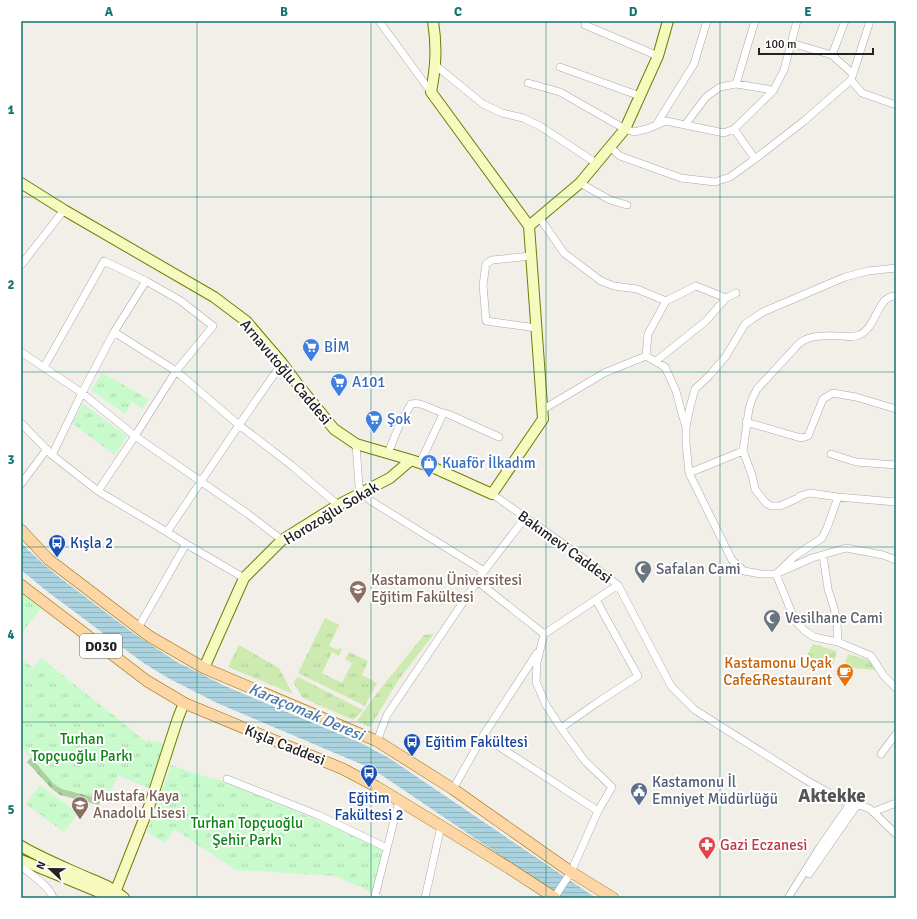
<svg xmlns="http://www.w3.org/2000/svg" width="917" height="919" font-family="Signika,sans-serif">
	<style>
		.grass { fill: url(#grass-tufts) }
		.forest { fill: url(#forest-firs) }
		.park { fill: url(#park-tufts) }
		.water { fill: url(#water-rules) }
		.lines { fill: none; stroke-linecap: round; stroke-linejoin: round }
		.street-casing { stroke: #a9a9a9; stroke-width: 8 }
		.secondary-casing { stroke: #707d05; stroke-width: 12 }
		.primary-casing { stroke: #a06b00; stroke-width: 12 }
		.street { stroke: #fff; stroke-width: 7 }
		.secondary { stroke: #f7fabf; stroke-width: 10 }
		.primary { stroke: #fcd6a4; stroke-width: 11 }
		.grid { fill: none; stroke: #0f766e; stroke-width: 1; stroke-opacity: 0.55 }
		.labels { text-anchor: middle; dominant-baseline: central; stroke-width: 4; stroke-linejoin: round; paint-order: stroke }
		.shield { fill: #fff; stroke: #646464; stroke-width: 1 }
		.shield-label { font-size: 14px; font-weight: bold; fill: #222 }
		.shop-label { font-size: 15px; fill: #366cbe; stroke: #fff; text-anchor: start }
		.street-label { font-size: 15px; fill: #222; stroke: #fff }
		.transit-label { font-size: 15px; fill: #164399; stroke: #fff; text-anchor: start }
		.worship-label { font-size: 15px; fill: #5b616d; stroke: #fff; text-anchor: start }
		.education-label { font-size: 15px; fill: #785e54; stroke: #fff; text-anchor: start }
		.food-label { font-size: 15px; fill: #c56008; stroke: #fff; text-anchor: end }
		.park-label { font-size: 15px; fill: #0c8416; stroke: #fff }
		.service-label { font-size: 15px; fill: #4e5e75; stroke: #fff; text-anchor: start }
		.health-label { font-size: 15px; fill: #be3a42; stroke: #fff; text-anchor: start }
		.water-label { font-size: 16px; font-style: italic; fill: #4a7aab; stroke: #fff }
		.district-label { font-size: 19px; font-weight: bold; fill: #555; stroke: #fff }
		.neatline { fill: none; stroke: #0f766e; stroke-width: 1.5 }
		.grid-label { font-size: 13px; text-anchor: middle; font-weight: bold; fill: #0f766e }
	</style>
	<defs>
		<pattern id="grass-tufts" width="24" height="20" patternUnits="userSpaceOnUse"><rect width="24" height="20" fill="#cdebb0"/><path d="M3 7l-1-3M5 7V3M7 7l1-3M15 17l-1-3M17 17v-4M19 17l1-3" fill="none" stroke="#b0c997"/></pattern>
		<pattern id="forest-firs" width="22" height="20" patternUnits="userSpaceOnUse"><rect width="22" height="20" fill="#add19e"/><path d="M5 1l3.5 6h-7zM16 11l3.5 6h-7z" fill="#95b388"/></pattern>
		<pattern id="park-tufts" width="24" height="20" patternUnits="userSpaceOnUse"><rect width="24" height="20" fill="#c8facc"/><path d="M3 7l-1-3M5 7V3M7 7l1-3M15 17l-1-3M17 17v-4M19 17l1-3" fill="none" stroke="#acd6af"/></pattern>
		<pattern id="water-rules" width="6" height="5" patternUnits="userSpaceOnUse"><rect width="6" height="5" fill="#aad3df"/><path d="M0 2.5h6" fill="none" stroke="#92b5bf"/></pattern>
	</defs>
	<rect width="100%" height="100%" fill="#f2efe9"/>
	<path class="grass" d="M325,618l14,7 -10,21 9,4 1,-2 3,1 -3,7 -7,-4 -10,21 20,10 10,-20 -7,-4 4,-7 19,9 -6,14 15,8 -12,23 -67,-33z
		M434,634l-35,45 -29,48 -13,-6 20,-28 47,-58z
		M813,644l24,7 -4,14 -10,-2c-7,5 -11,8 -20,6l-2,-3z
		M239,645l40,23 14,26 -65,-27z
		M848,654l24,7 3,6v3l-31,-3z
		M298,677l65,33 -10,10 -50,-22 -10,-16z"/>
	<path class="forest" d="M31,757l24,28 7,4 39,10 -2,6 -39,-10 -8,-6 -25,-27z"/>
	<path class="park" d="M102,373l47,26 -7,10 -10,-7 -7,12 -34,-24z
		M83,404l44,32 -12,19 -43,-32z
		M21,591l20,17 -20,26z
		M21,658l12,10 8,-10 71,56 34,28 2,-2 17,4 -3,19 -14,25 -30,-13 -11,25 -44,-11 -8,-4 -34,-39z
		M171,765l39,13 10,2 164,68 -12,44 -37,-16 -99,-6 -62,-41 -9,14 -18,-11z
		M40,785l38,28 -14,19 -38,-28z"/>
	<path class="water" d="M21,543l20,19 18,15 74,56 44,29 48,24 136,57 28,15 207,140h-33l-183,-124 -12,-7 -151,-64 -49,-25 -23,-14 -22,-16 -75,-56 -27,-22z"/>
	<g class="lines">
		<defs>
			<path id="street" d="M379,21l52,71
				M585,25l73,31
				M791,43l41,12 21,19
				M832,55l13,-34
				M435,65l48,39 19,9 21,5 17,8 56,37
				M560,67l80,29
				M851,80l11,13 34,12
				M528,83l32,9 65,37 9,3 13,-3 19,-8 58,12 10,-4 39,-38 11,-21 13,-49
				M736,84l19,-63
				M656,125l13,-21 25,-40 13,-43
				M685,125l21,-28 14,-10 16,-3 31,5 6,2
				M734,129l21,30
				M610,147l10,9 61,22 34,4 15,-5 25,-18 49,-38 47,-41 19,-59
				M580,183l30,17 17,5
				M539,217l25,36 37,28 13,5 23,3 29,12
				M531,256l-39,4 -6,4 -3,21 3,36 50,7
				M21,265l43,-55
				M896,296c-19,-1 -19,32 -37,39 -4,2 -10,2 -15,1 -14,0 -31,-2 -43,6 -2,2 -5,4 -7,7l-37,40 -5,10 -3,10 -6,42 9,24 3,14 11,14 5,3h9l18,-8 2,-2 10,-3 28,4 58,5
				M666,301l30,-15 30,12
				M114,332l62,39 63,54 52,40 47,40
				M21,352l61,41 53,43 113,78 34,26
				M646,356l2,-22 18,-33
				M656,361l50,-40 20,-23 10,-5
				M44,367l60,-106 42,20 35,20 32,25 -37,45 -41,65 -37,55
				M542,410l62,-37 42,-17 19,11 11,24 6,23 4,13v16l3,30 43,87 12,11 17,3h15l36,-16 34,-10 37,7 13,5
				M746,422l55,16 7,-2 15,-37 10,-6 23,4 40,12
				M21,423l31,32 46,36 69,41 19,12 58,34
				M686,427l4,-20 5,-18 15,-14 16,-19 19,-32 18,-12 82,-35 23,-6 28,-3
				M356,444l3,42 3,7 9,8 113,70
				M388,453l11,-27 12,-22c13,-3 24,9 37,10l51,23
				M831,454l25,8 40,3
				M52,455l30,-62 32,-61 32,-51
				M420,463l23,-49
				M689,473l54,-22
				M21,484l26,-35
				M492,494l80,56 46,35 53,101 24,24 111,70 32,18 12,6 13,2 7,3 26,25
				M838,497l-11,31 -5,10 -27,18 -19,18 15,37 7,13 7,7 9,6 24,5 33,14 13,20 12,12
				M167,532l72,-107 43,-62
				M823,555l5,34 6,19 3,15 1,19
				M477,581l67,53
				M138,628l48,-84
				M561,728l37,-26 40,-26 -42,-76
				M483,736l115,75
				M377,741l10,-26 97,-144 41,-53
				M881,754l15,-20
				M227,779l91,36 69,33
				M453,789l30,-53 54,-83
				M873,812l23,-9
				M21,866c9,8 30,21 32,32
				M809,874l48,-69
				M379,898l-4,-2 24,-95
				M425,898l16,-72
				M554,898l17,-26 27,-61 14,-24 -27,-26 -22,-30 -17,-26 -10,-23 1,-20 7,-28 74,-49
				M788,898l32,-51 30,-43"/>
			<path id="secondary" d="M21,183l43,27 150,87 32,24 36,42 17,23 35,43 22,15 55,16 21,7 60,27 51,-75 -14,-193 -98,-134c5,-26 6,-45 2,-71
				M529,226l51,-43 45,-54 33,-73 10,-35
				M204,668l40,-90 38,-38 56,-35 52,-27 21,-18
				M21,846c20,12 43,21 65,31 15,6 26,10 38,21
				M21,860l80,33 8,5
				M111,898l5,-8 34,-86 28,-86 6,-15"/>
			<path id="primary" d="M21,530l27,29 101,77 55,32 173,73 76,48 61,43 57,40 42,26
				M21,585l126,96 37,22 159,66 34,18 64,39 68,42 46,30"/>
		</defs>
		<use href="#street" class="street-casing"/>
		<use href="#secondary" class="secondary-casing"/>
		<use href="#primary" class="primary-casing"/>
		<use href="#street" class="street"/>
		<use href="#secondary" class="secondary"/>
		<use href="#primary" class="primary"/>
	</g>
	<path class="grid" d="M197,21v877M371,21v877M546,21v877M720,21v877M21,197h875M21,372h875M21,547h875M21,722h875"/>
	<defs>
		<symbol id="supermarket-pin" viewBox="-11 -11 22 30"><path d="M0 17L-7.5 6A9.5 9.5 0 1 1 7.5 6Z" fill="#3f7fe0" stroke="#fff"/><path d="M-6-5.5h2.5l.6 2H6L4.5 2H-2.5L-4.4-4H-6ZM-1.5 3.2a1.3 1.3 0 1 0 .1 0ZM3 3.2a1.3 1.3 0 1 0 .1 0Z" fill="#fff"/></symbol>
		<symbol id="shop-pin" viewBox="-11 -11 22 30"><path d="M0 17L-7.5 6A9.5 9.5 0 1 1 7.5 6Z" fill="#3f7fe0" stroke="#fff"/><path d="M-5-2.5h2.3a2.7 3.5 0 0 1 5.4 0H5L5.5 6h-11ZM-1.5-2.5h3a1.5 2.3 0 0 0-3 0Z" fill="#fff"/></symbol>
		<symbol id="bus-pin" viewBox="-11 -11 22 30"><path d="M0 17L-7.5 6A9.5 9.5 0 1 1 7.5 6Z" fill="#1a4fb4" stroke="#fff"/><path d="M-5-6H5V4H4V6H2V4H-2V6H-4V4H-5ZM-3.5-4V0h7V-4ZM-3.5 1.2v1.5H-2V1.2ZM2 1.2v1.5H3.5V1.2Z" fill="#fff"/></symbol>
		<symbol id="mosque-pin" viewBox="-11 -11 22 30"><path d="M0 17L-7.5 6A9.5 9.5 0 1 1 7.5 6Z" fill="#6b7280" stroke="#fff"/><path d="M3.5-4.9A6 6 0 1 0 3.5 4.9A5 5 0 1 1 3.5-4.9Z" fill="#fff"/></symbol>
		<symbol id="university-pin" viewBox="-11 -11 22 30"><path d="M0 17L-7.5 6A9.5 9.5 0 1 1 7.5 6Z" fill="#8d6e63" stroke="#fff"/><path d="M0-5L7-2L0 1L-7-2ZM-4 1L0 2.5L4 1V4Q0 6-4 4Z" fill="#fff"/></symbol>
		<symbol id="cafe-pin" viewBox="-11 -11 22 30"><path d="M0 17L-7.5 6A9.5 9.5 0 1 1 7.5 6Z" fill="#e8710a" stroke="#fff"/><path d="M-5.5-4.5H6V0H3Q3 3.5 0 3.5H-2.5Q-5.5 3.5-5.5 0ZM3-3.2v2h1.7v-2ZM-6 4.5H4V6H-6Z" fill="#fff"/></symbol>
		<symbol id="civic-pin" viewBox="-11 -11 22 30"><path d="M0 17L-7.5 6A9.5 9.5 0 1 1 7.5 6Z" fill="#5c6f8a" stroke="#fff"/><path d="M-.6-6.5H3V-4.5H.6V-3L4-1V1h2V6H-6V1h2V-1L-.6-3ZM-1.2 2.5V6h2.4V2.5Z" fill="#fff"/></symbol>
		<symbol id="school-pin" viewBox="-11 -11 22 30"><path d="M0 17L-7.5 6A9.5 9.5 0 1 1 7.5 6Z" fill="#8d6e63" stroke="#fff"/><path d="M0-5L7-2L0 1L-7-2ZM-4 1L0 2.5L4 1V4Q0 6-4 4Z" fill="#fff"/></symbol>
		<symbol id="pharmacy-pin" viewBox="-11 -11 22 30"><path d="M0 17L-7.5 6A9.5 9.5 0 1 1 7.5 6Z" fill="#e0444e" stroke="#fff"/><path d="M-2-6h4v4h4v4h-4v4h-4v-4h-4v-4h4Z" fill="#fff"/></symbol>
	</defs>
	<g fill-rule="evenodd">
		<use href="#supermarket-pin" x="301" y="337" width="20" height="27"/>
		<use href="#supermarket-pin" x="329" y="372" width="20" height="27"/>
		<use href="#supermarket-pin" x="364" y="409" width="20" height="27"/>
		<use href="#shop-pin" x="419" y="453" width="20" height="27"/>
		<use href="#bus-pin" x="47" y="533" width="20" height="27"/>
		<use href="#mosque-pin" x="633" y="559" width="20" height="27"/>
		<use href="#university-pin" x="348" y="579" width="20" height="27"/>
		<use href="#mosque-pin" x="762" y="608" width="20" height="27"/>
		<use href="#cafe-pin" x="835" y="662" width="20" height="27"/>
		<use href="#bus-pin" x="402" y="732" width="20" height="27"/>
		<use href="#bus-pin" x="359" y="763" width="20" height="27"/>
		<use href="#civic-pin" x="629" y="781" width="20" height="27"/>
		<use href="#school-pin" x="70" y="795" width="20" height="27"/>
		<use href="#pharmacy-pin" x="697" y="835" width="20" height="27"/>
	</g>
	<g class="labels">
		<rect class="shield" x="80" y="634" width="42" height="24" rx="3"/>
		<g class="shield-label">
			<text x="101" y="646">D030</text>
		</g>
		<g class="shop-label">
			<text x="324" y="347">BİM</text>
			<text x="352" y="382">A101</text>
			<text x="387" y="419">Şok</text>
			<text x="442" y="463">Kuaför İlkadım</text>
		</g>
		<g class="street-label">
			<text transform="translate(286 372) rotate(50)">Arnavutoğlu Caddesi</text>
			<text transform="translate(331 513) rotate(-31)">Horozoğlu Sokak</text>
			<text transform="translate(565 547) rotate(36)">Bakımevi Caddesi</text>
			<text transform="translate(285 745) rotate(22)">Kışla Caddesi</text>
		</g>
		<g class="transit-label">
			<text x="70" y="543">Kışla 2</text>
			<text x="425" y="742">Eğitim Fakültesi</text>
			<text x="369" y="798" text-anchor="middle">Eğitim<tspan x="369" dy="17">Fakültesi 2</tspan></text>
		</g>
		<g class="worship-label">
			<text x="656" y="569">Safalan Cami</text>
			<text x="785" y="618">Vesilhane Cami</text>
		</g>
		<g class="education-label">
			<text x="371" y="580">Kastamonu Üniversitesi<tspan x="371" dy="17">Eğitim Fakültesi</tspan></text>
			<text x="93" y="796">Mustafa Kaya<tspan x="93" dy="17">Anadolu Lisesi</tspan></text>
		</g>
		<g class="food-label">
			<text x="832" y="663">Kastamonu Uçak<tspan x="832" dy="17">Cafe&amp;Restaurant</tspan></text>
		</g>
		<g class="park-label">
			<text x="82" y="739">Turhan<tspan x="82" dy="17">Topçuoğlu Parkı</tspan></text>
			<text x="247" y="823">Turhan Topçuoğlu<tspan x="247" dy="17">Şehir Parkı</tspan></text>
		</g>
		<g class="service-label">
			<text x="652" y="782">Kastamonu İl<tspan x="652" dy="17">Emniyet Müdürlüğü</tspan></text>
		</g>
		<g class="health-label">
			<text x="720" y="845">Gazi Eczanesi</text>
		</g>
		<g class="water-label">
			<text transform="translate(306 712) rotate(23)">Karaçomak Deresi</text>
		</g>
		<g class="district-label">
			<text x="832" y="796">Aktekke</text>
		</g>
	</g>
	<rect width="917" height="919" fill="none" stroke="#ffffff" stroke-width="44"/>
	<g transform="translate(50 869) rotate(292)" stroke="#ffffff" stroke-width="3" paint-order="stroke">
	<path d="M0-3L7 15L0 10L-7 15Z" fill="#222222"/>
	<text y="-6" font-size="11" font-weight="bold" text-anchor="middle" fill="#222222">N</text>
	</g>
	<path d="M759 48v6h114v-6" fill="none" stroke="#222222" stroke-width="2"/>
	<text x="765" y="48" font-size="12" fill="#222222" stroke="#ffffff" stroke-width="3" paint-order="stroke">100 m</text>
	<rect x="22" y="22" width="873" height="875" class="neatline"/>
	<g class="grid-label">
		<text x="109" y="16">A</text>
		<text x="284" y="16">B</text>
		<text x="458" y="16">C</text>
		<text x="633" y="16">D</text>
		<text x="808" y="16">E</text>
		<text x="11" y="114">1</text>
		<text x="11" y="289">2</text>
		<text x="11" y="464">3</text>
		<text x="11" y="639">4</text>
		<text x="11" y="814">5</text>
	</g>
</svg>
